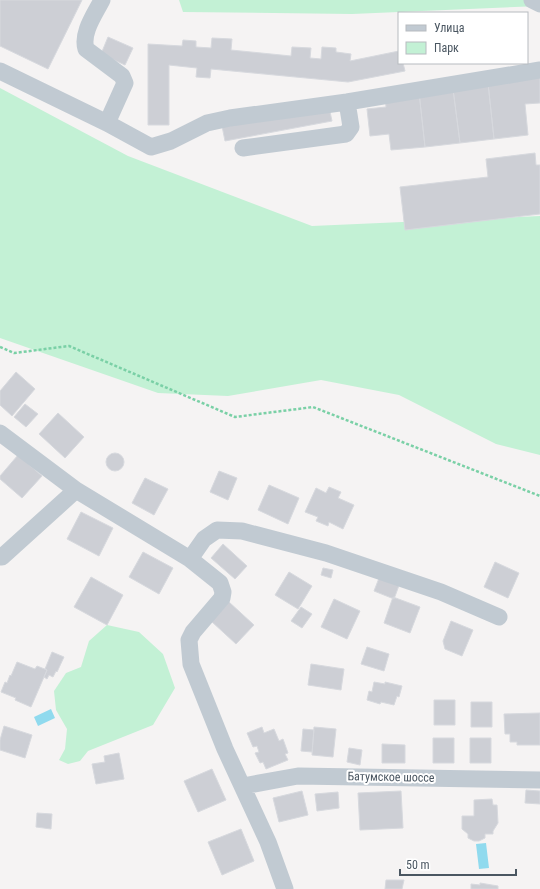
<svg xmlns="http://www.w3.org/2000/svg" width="540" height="889" font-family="'Roboto Condensed',sans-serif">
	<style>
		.green { fill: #c3f1d5 }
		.water { fill: #90daee }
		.building { fill: #cdcfd5; stroke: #d7d9de }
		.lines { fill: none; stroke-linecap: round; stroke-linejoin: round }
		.path { stroke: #7ad0a6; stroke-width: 2.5; stroke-dasharray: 3 2; stroke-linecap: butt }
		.minor { stroke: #c1cad2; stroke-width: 17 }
		.labels { text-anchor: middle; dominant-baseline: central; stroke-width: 4; stroke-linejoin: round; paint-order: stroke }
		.street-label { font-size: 12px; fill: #4a5661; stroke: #fff }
	</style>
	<rect width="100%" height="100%" fill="#f5f3f3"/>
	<path class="green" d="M179,0h361v6l-188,8 -169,-2z
		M0,88l128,68 184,70 228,-10v239l-44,-11 -97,-49 -78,-15 -93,16 -70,-3 -158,-55z
		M107,625l32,7 24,22 12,34 -22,37 -65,26 -8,10 -12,3 -9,-4 6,-11 2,-20 -11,-19 -2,-19 12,-18 15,-6 8,-26z"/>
	<path class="water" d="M51,709l4,9 -17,8 -4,-9z
		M486,843l3,25 -10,1 -3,-25z"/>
	<path class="building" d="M0,0h82l-34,69 -48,-23z
		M108,37l25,11 -8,17 -24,-11z
		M212,38l20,1 -1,11 60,6 1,-9 19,1 -1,10 11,1 1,-12 14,1v4l15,2 -1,7 49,-10v12h4l2,8 -57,11 -137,-13 -1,9 -14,-1 1,-9 -28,-3v60h-21v-81l34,2 1,-6 13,1v6l15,1z
		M540,76v27l-15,1 3,31 -34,4 -6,-56z
		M488,83l6,56 -34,4 -7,-54z
		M453,89l7,54 -35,4 -6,-55z
		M419,92l6,55 -34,3 -2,-16 -19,2 -3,-27 19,-2 -1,-11z
		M329,107l3,14 -107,20 -3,-15z
		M535,153l1,12h4v49l-135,16 -5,-43 88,-10 -2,-18z
		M16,372l19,17 -23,27 -12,-11v-14z
		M25,404l13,10 -12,13 -12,-10z
		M58,413l26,24 -19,21 -26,-24z
		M106 462a9 9 0 1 1 18 0a9 9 0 1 1-18 0Z
		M18,455l24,21 -20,22 -22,-19v-3z
		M219,471l18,7 -9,22 -18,-8z
		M145,478l23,11 -14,26 -22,-12z
		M269,485l30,13 -11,26 -30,-14z
		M329,487l12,5 -3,6 16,7 -11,24 -14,-7 -1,4 -12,-5 2,-4 -13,-5 11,-24 10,5z
		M81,512l32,16 -14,28 -32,-17z
		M223,544l24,22 -12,13 -24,-21z
		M143,552l30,16 -14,26 -30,-17z
		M495,562l24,11 -11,25 -24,-11z
		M323,568l10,2 -2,8 -10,-3z
		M289,572l23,14 -14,23 -23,-14z
		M381,573l20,7 -7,19 -20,-8z
		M91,577l32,18 -16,30 -33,-18z
		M393,597l27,10 -10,26 -26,-10z
		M334,599l26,12 -13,28 -26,-12z
		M229,602l25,23 -18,19 -25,-23z
		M301,607l11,7 -10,14 -11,-7z
		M451,621l22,9 -11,26 -17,-7 -2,-8z
		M367,647l22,7 -5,17 -23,-7z
		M52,652l12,5 -7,15 -1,-1 -3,6 -4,-2 -2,4 -3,-2 3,-7 -2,-1z
		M17,662l18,7 2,-3 10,4 -16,37 -16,-7 1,-2 -15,-6 4,-10 2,1 3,-8 1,1z
		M311,664l33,5 -3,21 -33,-5z
		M374,682l11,2v-2l17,4 -3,11 -2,-1 -3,9 -13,-3 -1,2 -13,-4 2,-9 3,1z
		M434,700h21v25h-21z
		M471,702h21v25h-21z
		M540,713v32h-23v-3h-7v-8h-5l-1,-20z
		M4,726l28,9 -7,23 -25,-8v-10z
		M262,727l2,6 10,-4 5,12 4,-2 5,14 -3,1 3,6 -22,9 -3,-7 -3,1 -5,-10 4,-1 -2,-6 -4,1 -6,-14z
		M314,727l22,2 -3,28 -21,-2z
		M303,729l11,1 -2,22 -11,-1z
		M433,738h21v25h-21z
		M470,738h21v25h-21z
		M382,744l23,1v18h-23z
		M349,748l13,2 -2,15 -13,-3z
		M119,753l5,26 -28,5 -4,-20 13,-2 -1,-6z
		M212,769l14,31 -28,12 -14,-31z
		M526,790l14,1v13l-15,-1z
		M302,791l6,24 -29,7 -6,-24z
		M401,791l2,37 -43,2 -2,-37z
		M338,792l1,16 -22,3 -2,-17z
		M492,799l1,6h4l1,18 -5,8v3h-8v4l-6,3h-5l-6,-3v-4l-6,-5v-13h12v-16z
		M37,813l15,1 -1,15 -15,-2z
		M241,829l13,32 -32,14 -14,-33z
		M386,880h18l-2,9h-17z
		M480,883l18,3v3h-27v-5l9,1z"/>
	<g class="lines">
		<path class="path" d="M0,347l14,6 55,-7 166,71 78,-10 227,89"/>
		<path class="minor" d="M102,0c-7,14 -21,33 -16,49l36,27 3,7 -18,40
			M532,0l8,4
			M0,71l107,52 44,24 20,-6 36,-18 23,-5 117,-16 193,-32
			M243,148l103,-14 5,-7 -4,-25
			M0,433l76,57 114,69 30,24 3,9 -1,6 -29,34 -4,8 2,24 34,85 43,93 17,47
			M0,557h2l74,-67
			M190,559l14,-20 13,-9 25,1 84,22 115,39 58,25
			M243,786l55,-10 242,4"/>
	</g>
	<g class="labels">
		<g class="street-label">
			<text transform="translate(391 777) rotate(1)">Батумское шоссе</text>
		</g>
	</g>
	<rect x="398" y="12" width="130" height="52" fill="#ffffff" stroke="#b7bbc0"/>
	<rect x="406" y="25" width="20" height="6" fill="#c1cad2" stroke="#b7bbc0"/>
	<text x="434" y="32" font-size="12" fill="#4a5661">Улица</text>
	<rect x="406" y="42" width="20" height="12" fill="#c3f1d5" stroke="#b7bbc0"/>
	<text x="434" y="52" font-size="12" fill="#4a5661">Парк</text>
	<path d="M400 869v6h116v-6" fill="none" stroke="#4a5661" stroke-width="2"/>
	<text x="406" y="869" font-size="12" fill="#4a5661" stroke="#ffffff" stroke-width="3" paint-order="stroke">50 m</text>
</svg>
